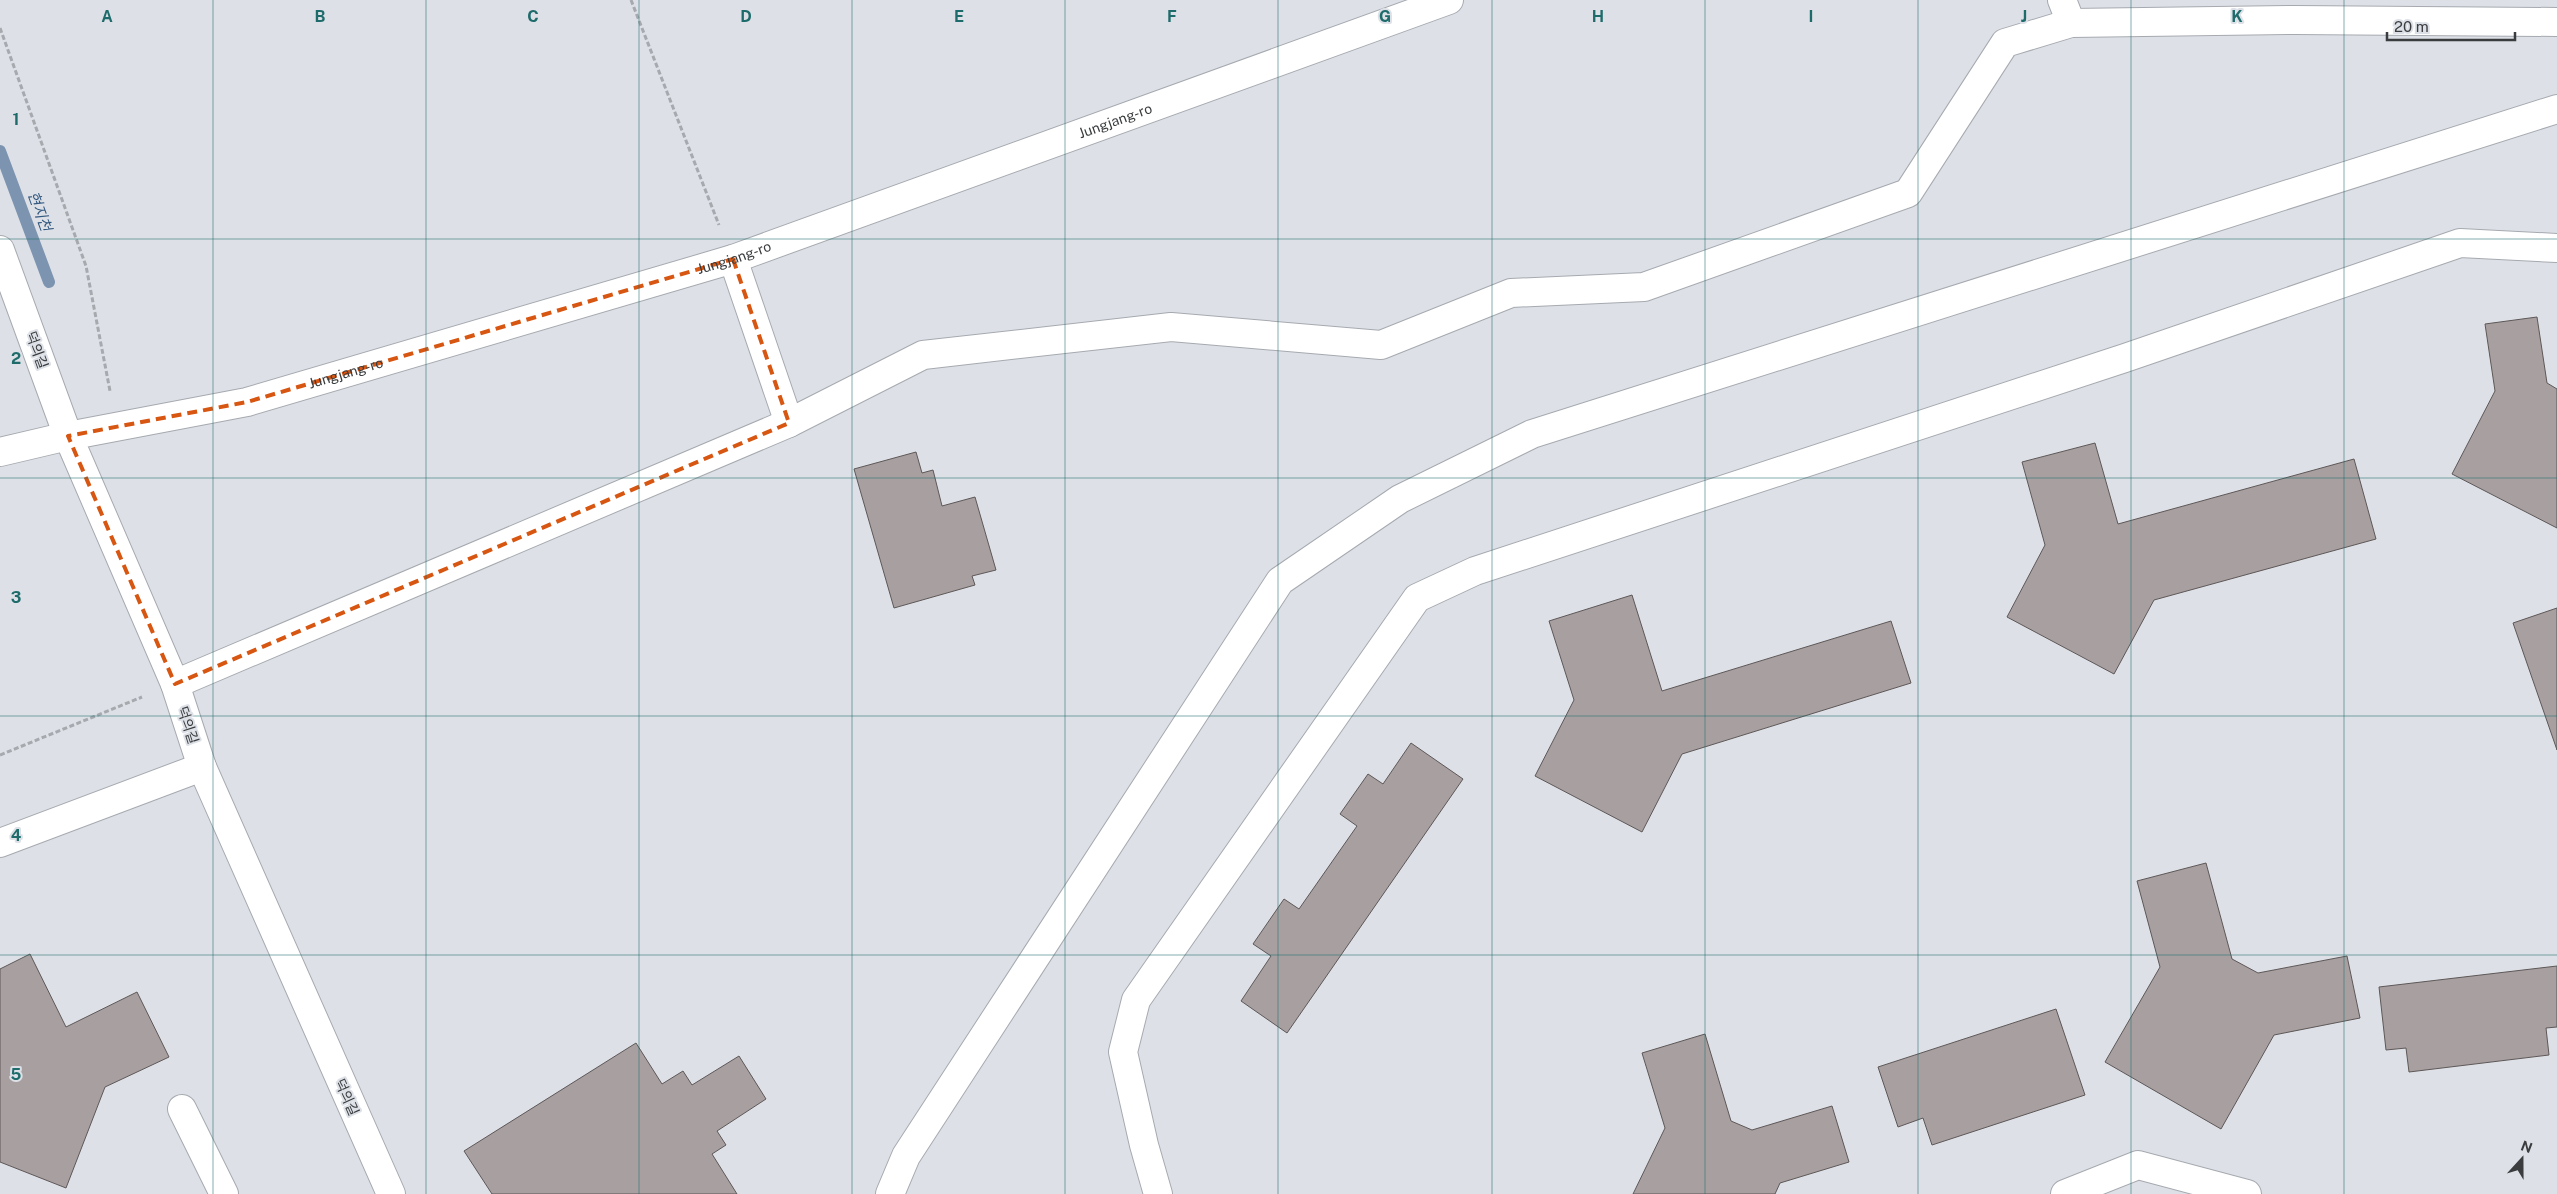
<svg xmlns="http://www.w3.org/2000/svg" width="2557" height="1194" font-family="'Public Sans','Noto Sans KR',sans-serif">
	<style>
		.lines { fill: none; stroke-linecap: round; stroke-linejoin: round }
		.stream { stroke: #7d94b0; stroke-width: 12 }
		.building { fill: #a8a0a0; stroke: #5e5757 }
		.minor-casing { stroke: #a6aab0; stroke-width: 30 }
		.path { stroke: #a6a9ae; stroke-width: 3; stroke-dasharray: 5 2.5; stroke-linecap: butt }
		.minor { stroke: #fff; stroke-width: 28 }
		.marked { fill: none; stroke: #d75611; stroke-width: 4; stroke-dasharray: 10 6; stroke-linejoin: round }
		.grid { fill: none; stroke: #1e6b6b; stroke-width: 1; stroke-opacity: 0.55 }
		.labels { text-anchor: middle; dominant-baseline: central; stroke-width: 4; stroke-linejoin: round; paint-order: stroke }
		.street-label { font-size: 14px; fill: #3a3c3e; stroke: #dde1e7 }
		.water-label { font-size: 15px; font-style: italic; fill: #32577f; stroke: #dde1e7 }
		.grid-label { font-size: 16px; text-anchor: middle; font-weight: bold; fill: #1e6b6b; stroke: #dde1e7; stroke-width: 4; stroke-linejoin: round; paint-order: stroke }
	</style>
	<rect width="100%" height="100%" fill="#dde1e7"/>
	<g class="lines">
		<path class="stream" d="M0,151l49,131"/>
	</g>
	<path class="building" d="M2537,317l10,66 10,6v139l-105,-54 43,-83 -10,-67z
		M2095,443l23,81 236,-65 22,80 -222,61 -40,74 -107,-57 38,-72 -23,-83z
		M916,452l6,21 11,-3 9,36 33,-9 21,73 -24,6 3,9 -81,23 -40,-139z
		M1632,595l30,96 229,-70 20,62 -229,71 -40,78 -107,-56 39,-76 -25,-79z
		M2557,608v142l-44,-127z
		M1411,743l52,36 -176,254 -46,-32 30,-45 -18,-12 31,-45 15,10 58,-83 -17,-12 28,-40 15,10z
		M2206,863l26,96 26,14 89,-17 13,62 -86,17 -53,94 -116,-67 55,-95 -23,-86z
		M30,954l36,73 71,-35 32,65 -64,30 -39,101 -66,-26v-193z
		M2557,966v61l-11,1 3,27 -140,17 -3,-24 -20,2 -7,-63z
		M2056,1009l29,86 -153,50 -9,-27 -25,9 -20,-60z
		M1705,1034l26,87 21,9 80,-24 17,56 -69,21 -5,11h-142l32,-66 -23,-75z
		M636,1043l26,41 21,-13 9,14 47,-29 27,43 -49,32 9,14 -14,9 25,40h-245l-28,-43z"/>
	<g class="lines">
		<defs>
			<g id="minor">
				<path d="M2062,0l9,23"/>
				<path d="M0,250l68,186 107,248 27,83 189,427"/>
				<path d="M733,259l56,164"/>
				<path id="s1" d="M0,452l68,-16 179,-34 486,-143 716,-259"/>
				<path d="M175,684l614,-261 134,-68 248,-28 210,18 130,-52 133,-6 264,-94 97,-150 66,-20 224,-3 262,2"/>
				<path d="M0,843l202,-76"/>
				<path d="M182,1109l42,85"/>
				<path d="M890,1194l16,-38 374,-575 120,-82 132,-65 1025,-325"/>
				<path d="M1158,1194l-14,-49 -21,-93 13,-52 281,-402 58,-27 650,-213 335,-115 97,5"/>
				<path d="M2065,1194l73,-29 109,29"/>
			</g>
		</defs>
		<use href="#minor" class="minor-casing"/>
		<path class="path" d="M631,0l88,225
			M0,28l86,238 24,125
			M0,755l142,-58"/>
		<use href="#minor" class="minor"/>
	</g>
	<path class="marked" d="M733,259l56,164 -614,261 -107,-248 179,-34z"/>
	<path class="grid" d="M213,0v1194M426,0v1194M639,0v1194M852,0v1194M1065,0v1194M1278,0v1194M1492,0v1194M1705,0v1194M1918,0v1194M2131,0v1194M2344,0v1194M0,239h2557M0,478h2557M0,716h2557M0,955h2557"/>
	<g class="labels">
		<g class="street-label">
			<text stroke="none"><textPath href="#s1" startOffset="1165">Jungjang-ro</textPath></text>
			<text stroke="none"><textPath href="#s1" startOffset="760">Jungjang-ro</textPath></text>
			<text transform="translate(37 350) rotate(70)">덕의길</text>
			<text stroke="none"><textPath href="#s1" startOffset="355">Jungjang-ro</textPath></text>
			<text transform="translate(188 725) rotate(72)">덕의길</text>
			<text transform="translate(347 1097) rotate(66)">덕의길</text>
		</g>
		<g class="water-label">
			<text transform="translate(40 211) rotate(70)">현지천</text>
		</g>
	</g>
	<g class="grid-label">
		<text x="107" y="22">A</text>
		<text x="320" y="22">B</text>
		<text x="533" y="22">C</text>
		<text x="746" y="22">D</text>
		<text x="959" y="22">E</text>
		<text x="1172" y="22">F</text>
		<text x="1385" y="22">G</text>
		<text x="1598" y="22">H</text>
		<text x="1811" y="22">I</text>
		<text x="2024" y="22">J</text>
		<text x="2237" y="22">K</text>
		<text x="16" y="125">1</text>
		<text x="16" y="364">2</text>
		<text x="16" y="603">3</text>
		<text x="16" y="841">4</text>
		<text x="16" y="1080">5</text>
	</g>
	<g transform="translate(2522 1159) rotate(21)" stroke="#dde1e7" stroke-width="4" paint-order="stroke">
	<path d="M0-4L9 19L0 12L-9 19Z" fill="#3a3c3e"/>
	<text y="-8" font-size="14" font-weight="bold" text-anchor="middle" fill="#3a3c3e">N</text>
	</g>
	<path d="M2387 32v8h128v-8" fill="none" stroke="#3a3c3e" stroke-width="2.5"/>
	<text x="2394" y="32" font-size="15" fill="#3a3c3e" stroke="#dde1e7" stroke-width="4" paint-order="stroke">20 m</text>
</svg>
